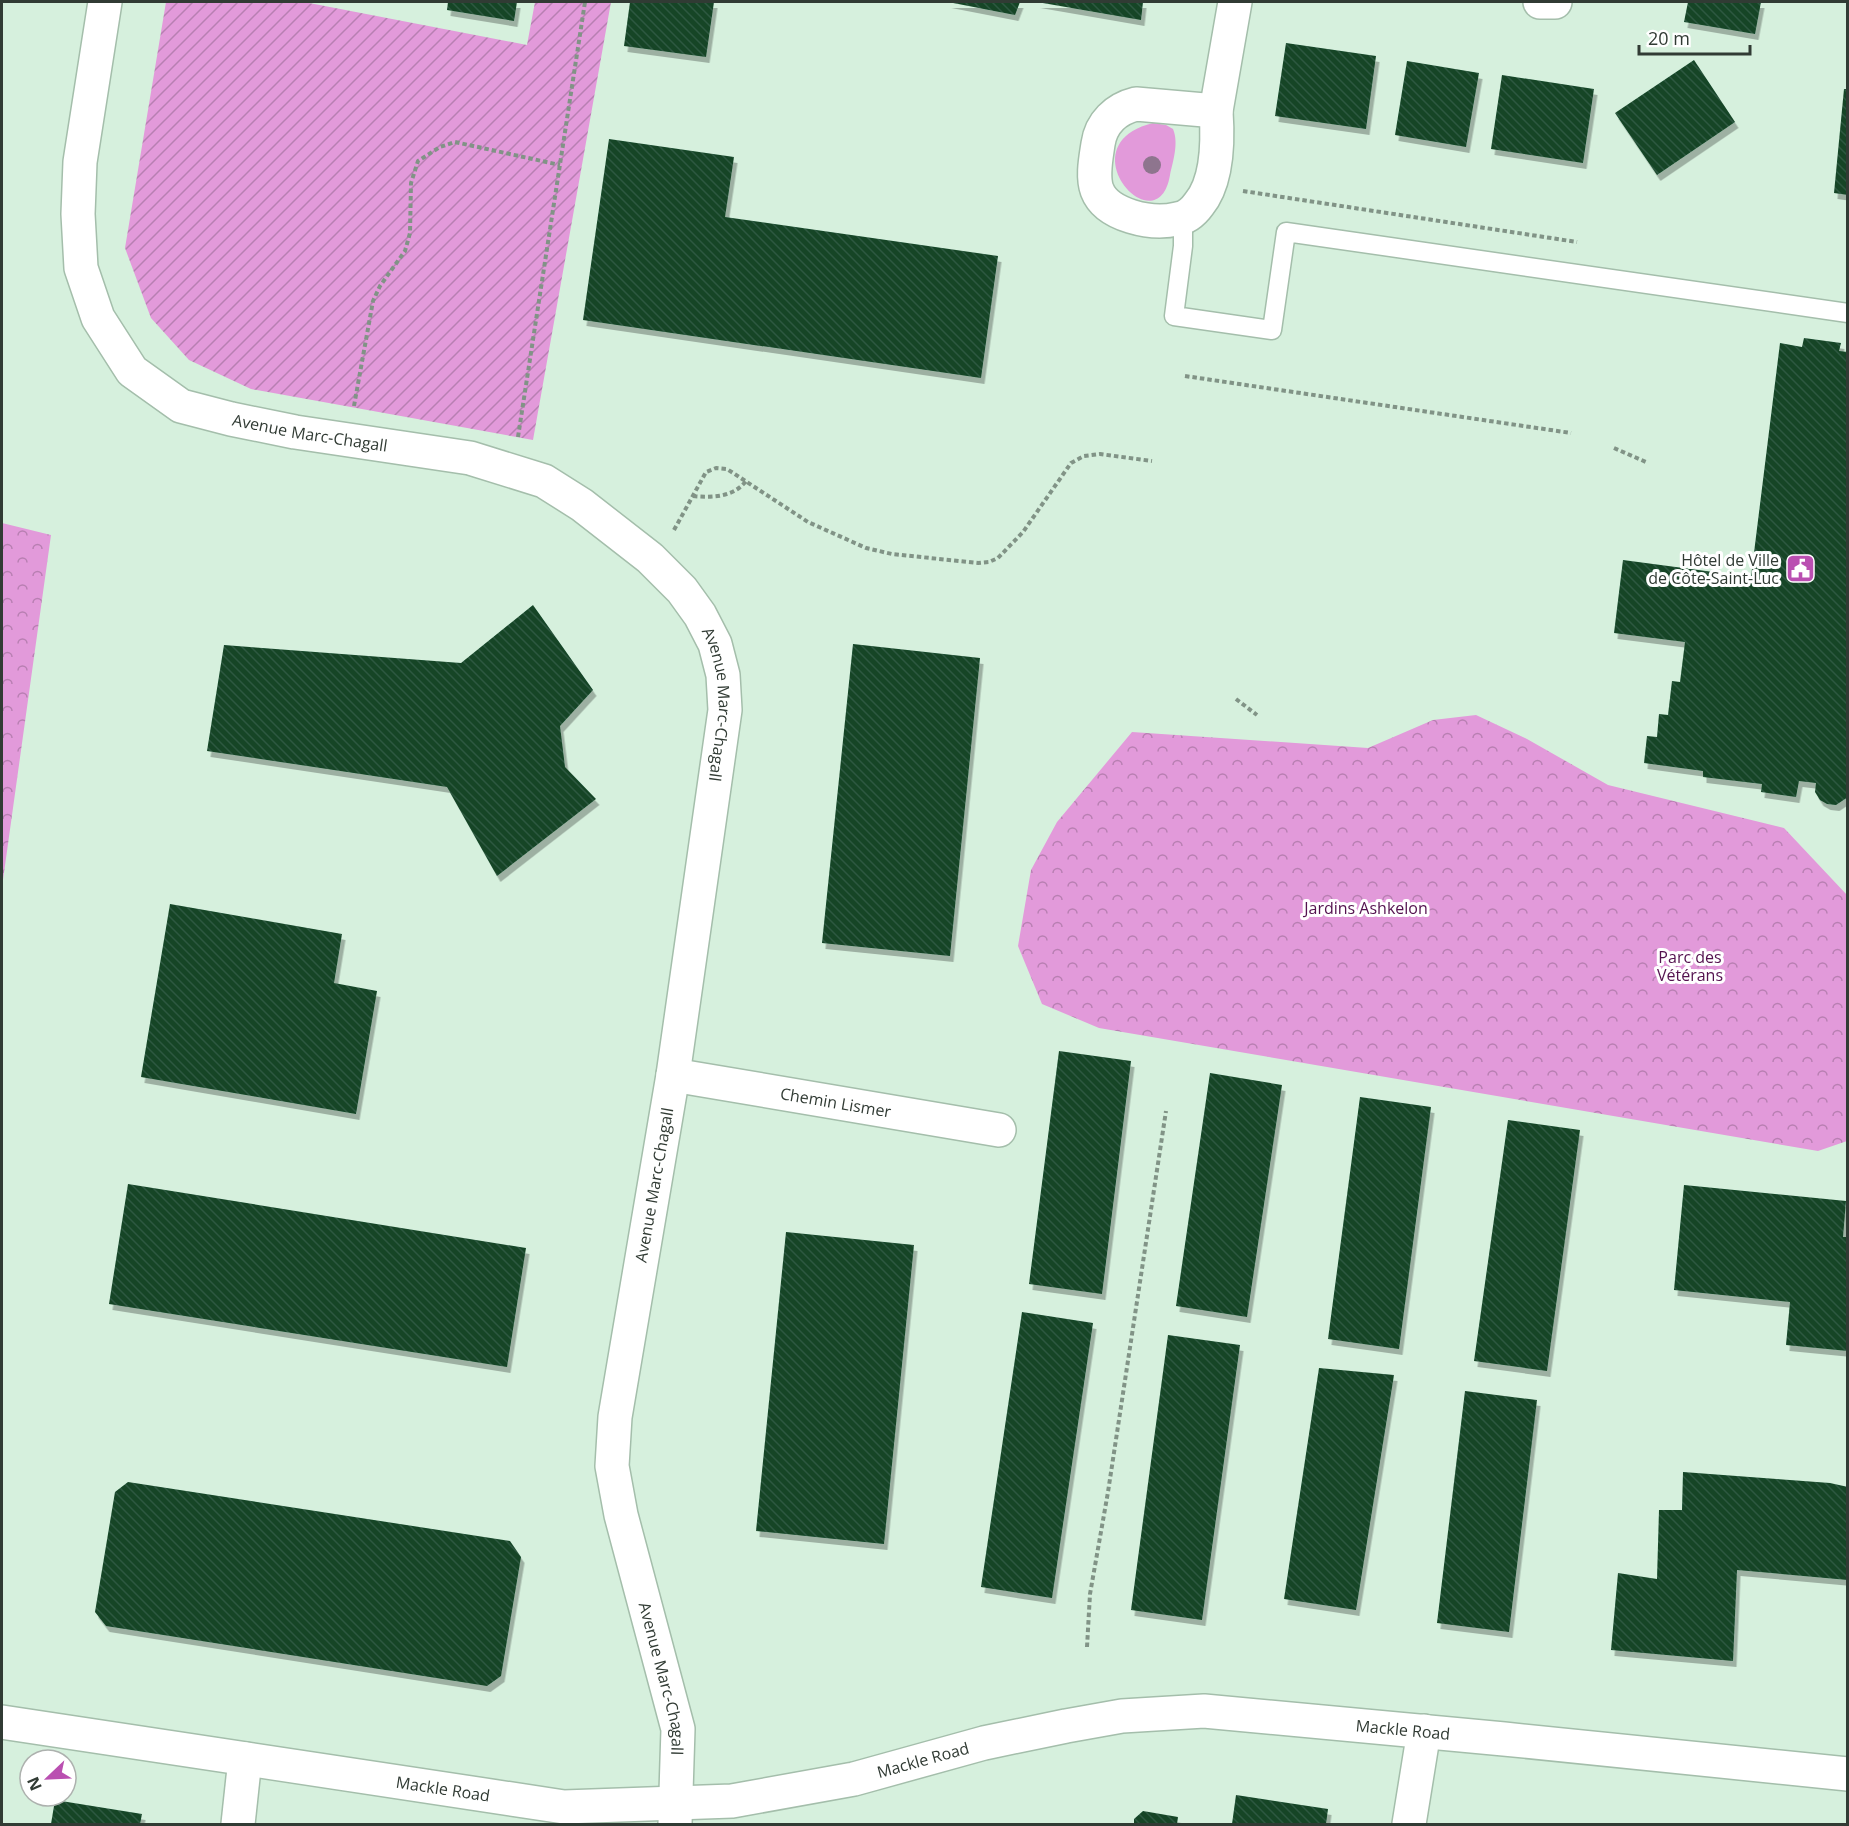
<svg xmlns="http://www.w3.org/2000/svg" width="1849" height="1826" font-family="'Open Sans',sans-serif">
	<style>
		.green { fill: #e29ada }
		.forest { fill: url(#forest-crowns) }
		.garden { fill: url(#garden-furrows) }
		.building { fill: url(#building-back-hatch); filter: url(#shadow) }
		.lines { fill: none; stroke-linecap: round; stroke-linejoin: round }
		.lane-casing { stroke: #a4beab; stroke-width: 21 }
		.street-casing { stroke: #a4beab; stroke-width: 36 }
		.secondary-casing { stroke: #a4beab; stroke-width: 36 }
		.path { stroke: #819386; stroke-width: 4; stroke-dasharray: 4.5 3; stroke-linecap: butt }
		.lane { stroke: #fff; stroke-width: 18 }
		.street { stroke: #fff; stroke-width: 33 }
		.secondary { stroke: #fff; stroke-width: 33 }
		.tree { fill: #8e758e }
		.labels { text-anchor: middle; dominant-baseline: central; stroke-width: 6; stroke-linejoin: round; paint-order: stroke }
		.street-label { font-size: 16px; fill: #313b34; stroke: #fff }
		.poi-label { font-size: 16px; fill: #313b34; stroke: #fff; text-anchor: end }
		.park-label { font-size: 16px; fill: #53114e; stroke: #fff }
	</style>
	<defs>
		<pattern id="forest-crowns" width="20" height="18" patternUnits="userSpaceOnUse" patternTransform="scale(1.5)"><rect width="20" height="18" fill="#e29ada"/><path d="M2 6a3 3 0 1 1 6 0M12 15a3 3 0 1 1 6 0" fill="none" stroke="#b87fb2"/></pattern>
		<pattern id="garden-furrows" width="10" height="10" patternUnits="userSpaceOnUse" patternTransform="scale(1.5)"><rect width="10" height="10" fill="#e29ada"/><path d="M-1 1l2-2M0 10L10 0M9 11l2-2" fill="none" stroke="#b87fb2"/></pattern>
		<pattern id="building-back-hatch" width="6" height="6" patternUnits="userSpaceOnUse" patternTransform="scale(1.5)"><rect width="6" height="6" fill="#134528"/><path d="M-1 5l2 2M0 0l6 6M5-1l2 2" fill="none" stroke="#2d583f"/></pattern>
		<filter id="shadow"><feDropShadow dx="3.5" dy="6" stdDeviation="0" flood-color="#0004"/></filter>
	</defs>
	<rect width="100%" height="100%" fill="#d6f0dd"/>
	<path class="green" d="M1153,123l13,2 7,4c6,14 0,32 -3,46 -12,73 -106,-30 -17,-52z"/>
	<path class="forest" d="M2,523l49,12 -49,352z
		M1476,715l51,24 81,46 176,43 63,67v246l-29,10 -719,-123 -57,-24 -24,-58 13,-76 26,-48 75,-90 236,16 65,-28z"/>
	<path class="garden" d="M166,2h138l223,43 8,-43h76l-78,438 -282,-51 -62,-29 -38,-42 -26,-70z"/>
	<path class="building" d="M448,2h69l-3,19 -67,-11z
		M630,2h84l-8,55 -82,-11z
		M948,2h72l-5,13z
		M1037,2h106l-2,18z
		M1688,2h73l-6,32 -71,-12z
		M1286,43l90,13 -10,73 -91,-13z
		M1694,60l41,62 -78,53 -42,-62z
		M1407,61l72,12 -13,74 -71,-12z
		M1502,75l92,14 -11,74 -92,-14z
		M1844,89h4v106l-14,-2z
		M609,139l125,18 -9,60 273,39 -17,122 -398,-58z
		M1804,338l37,5 -2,8 9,1v445l-12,8 -9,-1 -7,-4 -5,-8 1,-9 -17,-2 -3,16 -35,-5 1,-8 -59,-7v-6l-59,-8 3,-27 10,1 2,-23 9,1 4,-34 8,1 5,-40 -71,-9 9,-73 128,17 29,-234 22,4z
		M533,605l60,85 -33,36 5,41 31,32 -99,77 -50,-89 -240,-36 17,-106 237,18z
		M853,644l127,14 -30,298 -128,-13z
		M170,904l172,30 -8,49 43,8 -21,123 -215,-37z
		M1059,1051l72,10 -29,233 -73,-10z
		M1210,1073l72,12 -35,232 -71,-11z
		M1360,1097l71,10 -32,242 -71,-10z
		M1508,1120l72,10 -33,241 -73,-10z
		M128,1184l398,64 -19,119 -398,-63z
		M1684,1185l162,16 -3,36h5v114l-62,-6 4,-43 -116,-12z
		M786,1232l128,13 -30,299 -128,-13z
		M1022,1312l71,11 -41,275 -71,-11z
		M1168,1335l72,10 -38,275 -71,-10z
		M1319,1368l75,7 -38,235 -72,-11z
		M1465,1391l72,9 -28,232 -72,-9z
		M1683,1472l147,11 18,4v93l-111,-10 -4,91 -122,-11 7,-77 39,6 2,-69h23z
		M128,1482l382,59 11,16 -20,119 -14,10 -381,-60 -11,-14 20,-120z
		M1236,1795l92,14 -2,15h-94z
		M55,1800l87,14 -2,10h-89z
		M1143,1811l35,6 -1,7h-43v-5z"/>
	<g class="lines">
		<defs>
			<path id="lane" d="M1183,217v29l-9,70 98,14 14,-98 562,81"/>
			<g id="street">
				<path id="s1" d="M105,2l-25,160 -2,52 3,54 17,50 34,53 49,35 50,13 64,13 175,26 74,23 38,24 68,53 32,32 18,25 15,29 8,31 2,35 -52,365 -58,342 -3,49 9,49 57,214 -3,95"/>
				<path d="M1540,2h15"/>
				<path d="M1136,104l80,7c2,28 2,70 -17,93 -5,7 -13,14 -22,15 -25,6 -70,-3 -80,-29 -5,-14 -1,-32 1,-46 3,-21 18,-35 38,-40z"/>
				<path d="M1216,111l19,-109"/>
				<path id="s2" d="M673,1075l326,55"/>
				<path d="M238,1824l7,-65"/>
				<path d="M1409,1824l15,-93"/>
			</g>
			<g id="secondary">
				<path id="s3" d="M2,1722l562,85 168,-6 122,-22 130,-36 82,-17 56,-10 82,-5 300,28 344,35"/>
			</g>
		</defs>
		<use href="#lane" class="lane-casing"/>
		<use href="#street" class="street-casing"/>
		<use href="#secondary" class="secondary-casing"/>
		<path class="path" d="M1243,191l334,51
			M1185,376l386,57
			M354,406l19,-105 7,-15 25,-35 5,-18 1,-50 7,-22 22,-14 15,-5 105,23
			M518,437l67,-435
			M1614,448l32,14
			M693,496c19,2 41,1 53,-15
			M674,530l32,-58 10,-4 11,1 81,53 58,26 26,6 86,9 11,-1 9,-4 25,-26 48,-69 13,-7 16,-2 52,7
			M1236,699l21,16
			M1087,1647l3,-53 18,-102 58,-381"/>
		<use href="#lane" class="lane"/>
		<use href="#street" class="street"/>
		<use href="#secondary" class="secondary"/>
	</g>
	<circle class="tree" cx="1152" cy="165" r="9"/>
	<defs>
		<symbol id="civic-square" viewBox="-11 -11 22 22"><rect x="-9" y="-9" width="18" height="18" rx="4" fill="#ba4fb1" stroke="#fff"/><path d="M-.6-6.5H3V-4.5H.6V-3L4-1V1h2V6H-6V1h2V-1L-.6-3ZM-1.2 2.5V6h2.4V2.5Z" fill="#fff"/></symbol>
	</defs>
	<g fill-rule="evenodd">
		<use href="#civic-square" x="1784" y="552" width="33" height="33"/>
	</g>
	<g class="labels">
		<g class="street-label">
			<text stroke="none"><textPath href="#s1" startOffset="576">Avenue Marc-Chagall</textPath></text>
			<text stroke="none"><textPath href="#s1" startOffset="1116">Avenue Marc-Chagall</textPath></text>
			<text stroke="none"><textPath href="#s2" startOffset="165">Chemin Lismer</textPath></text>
			<text transform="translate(654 1185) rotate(-80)">Avenue Marc-Chagall</text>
			<text stroke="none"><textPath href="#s1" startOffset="2106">Avenue Marc-Chagall</textPath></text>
			<text stroke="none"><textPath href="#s3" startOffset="1418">Mackle Road</textPath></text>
			<text stroke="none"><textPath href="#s3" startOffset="932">Mackle Road</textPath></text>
			<text stroke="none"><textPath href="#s3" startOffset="446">Mackle Road</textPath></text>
		</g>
		<g class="poi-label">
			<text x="1779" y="560">Hôtel de Ville<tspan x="1779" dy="18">de Côte-Saint-Luc</tspan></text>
		</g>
		<g class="park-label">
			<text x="1366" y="908">Jardins Ashkelon</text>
			<text x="1690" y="957">Parc des<tspan x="1690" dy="18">Vétérans</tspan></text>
		</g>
	</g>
	<rect width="1849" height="1826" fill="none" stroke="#313b34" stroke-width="6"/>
	<g transform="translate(48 1778) rotate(247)"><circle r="28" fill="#ffffff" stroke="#adb1ae" stroke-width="1.5"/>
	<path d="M0-4.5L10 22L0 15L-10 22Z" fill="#ba4fb1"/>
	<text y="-9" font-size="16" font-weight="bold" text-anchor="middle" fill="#313b34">N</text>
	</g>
	<path d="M1639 45v9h111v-9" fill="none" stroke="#313b34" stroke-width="3"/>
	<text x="1648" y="45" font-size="18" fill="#313b34" stroke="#ffffff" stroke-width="4.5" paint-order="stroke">20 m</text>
</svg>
